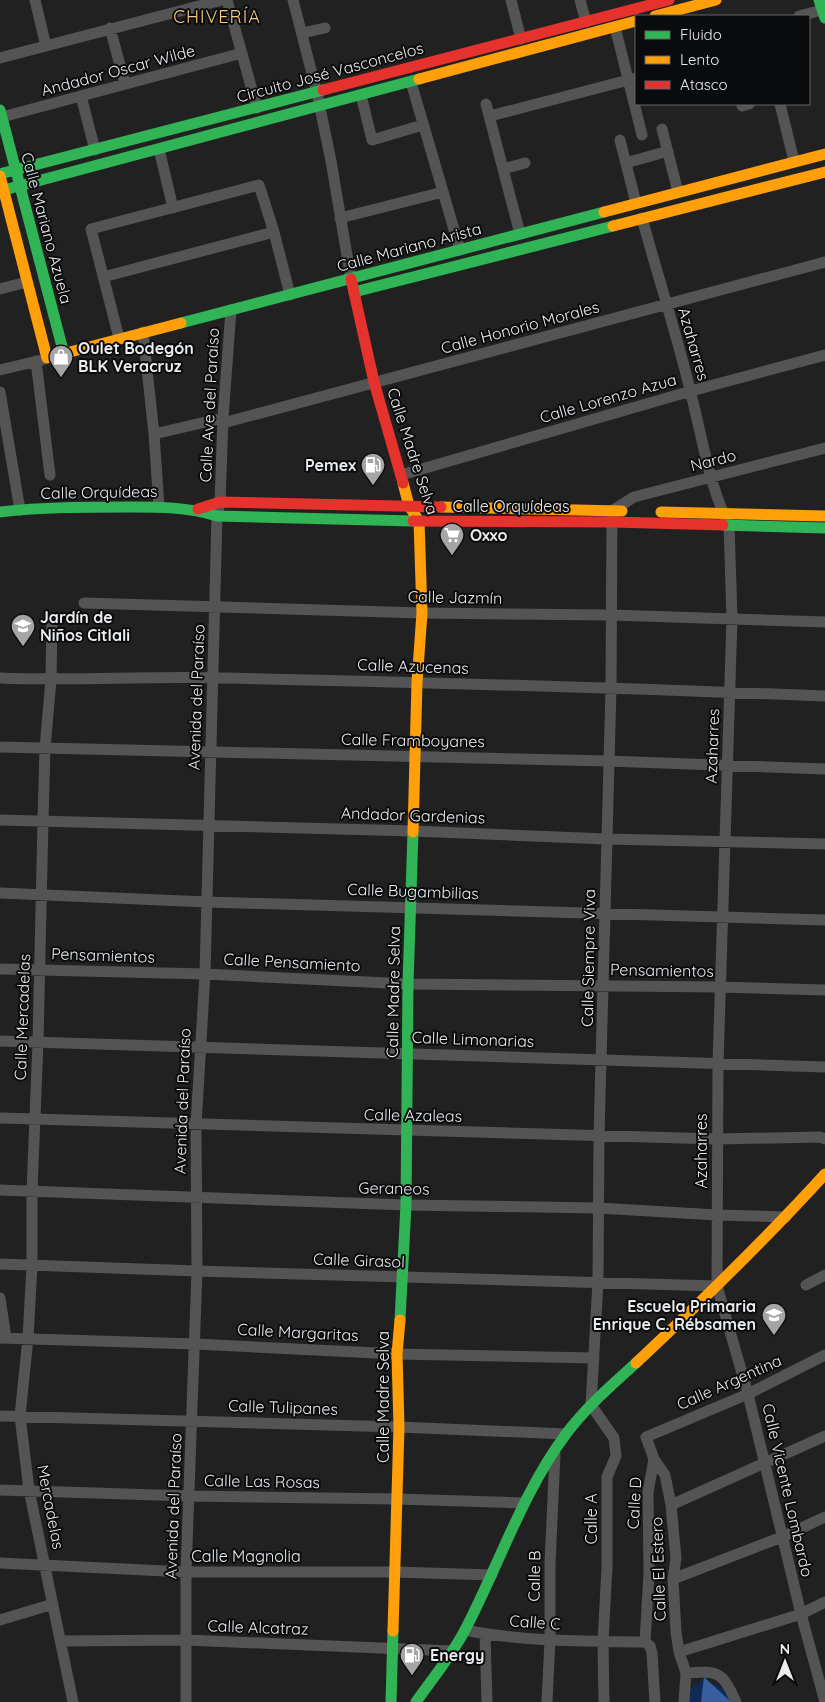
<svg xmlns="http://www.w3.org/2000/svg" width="825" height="1702" font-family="Quicksand,sans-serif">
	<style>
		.green { fill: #0f2a55 }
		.water { fill: #375fa0 }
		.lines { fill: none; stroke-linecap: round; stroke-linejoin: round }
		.street { stroke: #545454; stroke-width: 11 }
		.fast { stroke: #30b455; stroke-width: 11 }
		.slow { stroke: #ff9f0a; stroke-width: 11 }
		.jam { stroke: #e5322d; stroke-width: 11 }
		.labels { text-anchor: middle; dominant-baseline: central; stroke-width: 4; stroke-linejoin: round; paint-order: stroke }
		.street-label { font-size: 16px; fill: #ebecee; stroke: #0a0b0c }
		.poi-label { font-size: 16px; font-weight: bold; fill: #ebecee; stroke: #0a0b0c; text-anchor: start }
		.neighbourhood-label { font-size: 18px; letter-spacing: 1px; fill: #f4ca84; stroke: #0a0b0c }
	</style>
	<rect width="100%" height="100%" fill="#212122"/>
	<path class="green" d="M703,1679l27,13 7,10h-56v-6z"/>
	<path class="water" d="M704,1677l26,24v1h-29z"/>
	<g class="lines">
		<path class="street" d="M35,0l11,46
			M227,0l30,108
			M293,0l24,93 14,68 20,118
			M511,0l10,39
			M580,0l6,22
			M799,16l23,-6
			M615,27l27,108
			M110,28l15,56
			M302,33l23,-5
			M0,58l222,-58
			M411,82l49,168
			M361,95l11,45 51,-15
			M81,96l14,54
			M486,104l34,130
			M780,104l14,57
			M742,106l7,-2
			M490,116l146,-38
			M2,117l240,-64
			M662,129l16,63
			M620,140l16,63
			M159,149l14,59
			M626,163l42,-12
			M503,169l22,-6
			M340,218l103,-26
			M642,218c16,59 35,117 49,176 11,42 18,92 38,131l3,93 -14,446 -1,222 31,108 53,220 24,88
			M103,277l171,-45
			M0,289l27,-7
			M143,332l11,102 5,73
			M119,338l-28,-109 168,-44 15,47 16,63
			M36,361l14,114
			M0,370l42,-10
			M0,392l20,118
			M223,423l602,-161
			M154,434l69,-16
			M401,475l290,-84 134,-36
			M84,603l338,10 190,2 213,7
			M52,618l-1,62 -6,68 -2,73 -5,221 -6,149v74l-4,73 -8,78 9,74 44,212
			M0,678c73,3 146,-2 220,0 202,4 403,10 605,18
			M0,747l608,14 217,8
			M0,820l413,11 193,8 219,5
			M0,893l207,9 618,18
			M0,969l205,5 203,10 312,3 105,3
			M0,1041l825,26
			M0,1118l717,21 103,-2 5,2
			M0,1190l406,15 192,3 119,7 69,2
			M0,1264l197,7 520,15
			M806,1285l19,-10
			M0,1298l6,40
			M0,1338l195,6 202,10 197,4
			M0,1416l399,11 167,7
			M654,1459l11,16 6,30 5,53 -3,21 3,53 3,20 7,21 -2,29
			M0,1490l188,6 210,3 125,4
			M671,1505l154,-69
			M0,1563l186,9h210l96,3
			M673,1579l109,-42 43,-20
			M0,1620l53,-16
			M465,1630c59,12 120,11 180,12
			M485,1634l2,68
			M61,1641l125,-1 267,11
			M645,1642l4,-69 -1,-81 6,-33 -8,-22 102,-43 77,-39
			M645,1642l5,4 2,7 3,49
			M679,1652l122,-38 24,-12
			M686,1673c33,-2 36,-2 50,29
			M186,1702v-130l11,-301 -1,-146 9,-151 12,-458 3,-14 3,-84 8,-108
			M547,1702l3,-62v-76l5,-110
			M604,1702l-1,-60 4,-75v-90l9,-21 -2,-18 -23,-33 7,-123 1,-147 12,-446 1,-178 22,-14 191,-49"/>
		<path class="fast" d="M819,0l6,18
			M0,110l64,244
			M0,174l323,-84
			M4,190l415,-111
			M354,292l259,-66
			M181,323l423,-111
			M0,512c43,-5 86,-5 130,-5 30,0 58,0 87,9l196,5
			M723,525l102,3
			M400,1320l6,-115 2,-221 5,-152
			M391,1702l2,-71
			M416,1702c17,-24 36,-47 49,-72 34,-65 57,-137 101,-196 20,-27 46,-49 70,-71"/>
		<path class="slow" d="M655,16l61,-16
			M419,79l217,-58
			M0,176l47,182 134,-35
			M604,212l221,-58
			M613,226l212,-54
			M403,483l6,23 10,15 3,92 -5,69 -4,150
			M441,507l181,4
			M661,512l164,4
			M636,1363c65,-61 129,-123 189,-189
			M393,1631l6,-204 -2,-73 3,-34"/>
		<path class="jam" d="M323,90l346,-90
			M351,279l23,103 29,101
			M198,509l22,-7 221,5
			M413,521l199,1 111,3"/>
	</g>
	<defs>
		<symbol id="shop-pin" viewBox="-11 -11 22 30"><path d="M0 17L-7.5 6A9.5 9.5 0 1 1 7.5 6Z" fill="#a4a5a7" stroke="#0a0b0c"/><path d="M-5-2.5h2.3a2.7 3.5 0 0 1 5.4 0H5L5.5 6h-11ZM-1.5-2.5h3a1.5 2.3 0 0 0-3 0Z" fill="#fff"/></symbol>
		<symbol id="fuel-pin" viewBox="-11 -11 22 30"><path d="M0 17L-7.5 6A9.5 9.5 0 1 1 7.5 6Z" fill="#a4a5a7" stroke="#0a0b0c"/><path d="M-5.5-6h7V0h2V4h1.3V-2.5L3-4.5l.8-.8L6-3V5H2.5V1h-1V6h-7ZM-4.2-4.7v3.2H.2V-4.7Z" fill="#fff"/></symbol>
		<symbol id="supermarket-pin" viewBox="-11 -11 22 30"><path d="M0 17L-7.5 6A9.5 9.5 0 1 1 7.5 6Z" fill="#a4a5a7" stroke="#0a0b0c"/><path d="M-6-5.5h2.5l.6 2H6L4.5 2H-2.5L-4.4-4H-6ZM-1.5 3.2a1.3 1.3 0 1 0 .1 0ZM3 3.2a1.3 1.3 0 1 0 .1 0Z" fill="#fff"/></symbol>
		<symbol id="school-pin" viewBox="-11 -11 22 30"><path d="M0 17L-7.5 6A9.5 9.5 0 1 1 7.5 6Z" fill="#a4a5a7" stroke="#0a0b0c"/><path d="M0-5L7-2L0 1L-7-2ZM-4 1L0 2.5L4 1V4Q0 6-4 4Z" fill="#fff"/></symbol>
	</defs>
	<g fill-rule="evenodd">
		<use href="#shop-pin" x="47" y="343" width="28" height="38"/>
		<use href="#fuel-pin" x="359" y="451" width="28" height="38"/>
		<use href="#supermarket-pin" x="438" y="521" width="28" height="38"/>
		<use href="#school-pin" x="9" y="612" width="28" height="38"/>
		<use href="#school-pin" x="760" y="1301" width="28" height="38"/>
		<use href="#fuel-pin" x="398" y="1641" width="28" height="38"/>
	</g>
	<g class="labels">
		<g class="street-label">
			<text transform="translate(118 70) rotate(-15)">Andador Oscar Wilde</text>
			<text transform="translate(330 72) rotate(-15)">Circuito José Vasconcelos</text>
			<text transform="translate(47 228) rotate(75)">Calle Mariano Azuela</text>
			<text transform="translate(409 247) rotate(-15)">Calle Mariano Arista</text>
			<text transform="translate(520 327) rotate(-15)">Calle Honorio Morales</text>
			<text transform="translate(694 344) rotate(74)">Azaharres</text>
			<text transform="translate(608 398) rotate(-16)">Calle Lorenzo Azua</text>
			<text transform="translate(209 405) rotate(-87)">Calle Ave del Paraíso</text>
			<text transform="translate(413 451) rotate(72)">Calle Madre Selva</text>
			<text transform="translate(713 460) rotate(-14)">Nardo</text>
			<text transform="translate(99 492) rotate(-1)">Calle Orquídeas</text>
			<text x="511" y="506">Calle Orquídeas</text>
			<text transform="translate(455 597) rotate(1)">Calle Jazmín</text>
			<text transform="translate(413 666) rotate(2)">Calle Azucenas</text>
			<text transform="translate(196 697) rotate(-88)">Avenida del Paraíso</text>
			<text transform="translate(413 740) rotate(1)">Calle Framboyanes</text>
			<text transform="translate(712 746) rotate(-88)">Azaharres</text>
			<text transform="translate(413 815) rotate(2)">Andador Gardenias</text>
			<text transform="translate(413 891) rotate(2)">Calle Bugambilias</text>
			<text transform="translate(103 955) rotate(2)">Pensamientos</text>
			<text transform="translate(588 958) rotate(-89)">Calle Siempre Viva</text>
			<text transform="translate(292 962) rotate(3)">Calle Pensamiento</text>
			<text transform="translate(662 970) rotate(1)">Pensamientos</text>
			<text transform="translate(393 992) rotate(-89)">Calle Madre Selva</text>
			<text transform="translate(22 1017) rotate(-88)">Calle Mercadelas</text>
			<text transform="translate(473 1039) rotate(2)">Calle Limonarias</text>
			<text transform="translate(182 1101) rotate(-88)">Avenida del Paraíso</text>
			<text transform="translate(413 1115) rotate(1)">Calle Azaleas</text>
			<text transform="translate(701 1151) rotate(-90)">Azaharres</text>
			<text transform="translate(394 1188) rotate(1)">Geraneos</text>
			<text transform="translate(359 1260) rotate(2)">Calle Girasol</text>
			<text transform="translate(298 1332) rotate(3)">Calle Margaritas</text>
			<text transform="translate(729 1382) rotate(-24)">Calle Argentina</text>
			<text transform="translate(383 1397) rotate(-90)">Calle Madre Selva</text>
			<text transform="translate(283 1407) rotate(2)">Calle Tulipanes</text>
			<text transform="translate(262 1481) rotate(1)">Calle Las Rosas</text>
			<text transform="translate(788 1490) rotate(77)">Calle Vicente Lombardo</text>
			<text transform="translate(634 1503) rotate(-87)">Calle D</text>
			<text transform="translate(173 1506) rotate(-88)">Avenida del Paraíso</text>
			<text transform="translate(51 1507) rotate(79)">Mercadelas</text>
			<text transform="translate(591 1519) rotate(-90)">Calle A</text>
			<text x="246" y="1556">Calle Magnolia</text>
			<text transform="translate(658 1569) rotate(-92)">Calle El Estero</text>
			<text transform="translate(534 1576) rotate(-89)">Calle B</text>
			<text transform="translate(535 1622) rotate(4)">Calle C</text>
			<text transform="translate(258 1627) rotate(2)">Calle Alcatraz</text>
		</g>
		<g class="poi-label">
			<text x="78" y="348">Oulet Bodegón<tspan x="78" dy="18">BLK Veracruz</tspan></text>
			<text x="356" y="465" text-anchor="end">Pemex</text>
			<text x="470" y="535">Oxxo</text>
			<text x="40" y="617">Jardín de<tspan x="40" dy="18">Niños Citlali</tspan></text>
			<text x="756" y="1306" text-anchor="end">Escuela Primaria<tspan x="756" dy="18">Enrique C. Rébsamen</tspan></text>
			<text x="430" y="1655">Energy</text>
		</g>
		<g class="neighbourhood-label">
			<text x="217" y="16">CHIVERÍA</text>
		</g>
	</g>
	<rect x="635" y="15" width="175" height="90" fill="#0a0b0c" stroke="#646566"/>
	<rect x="645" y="31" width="25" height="8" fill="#30b455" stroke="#646566"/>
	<text x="680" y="40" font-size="15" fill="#ebecee">Fluido</text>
	<rect x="645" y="56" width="25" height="8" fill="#ff9f0a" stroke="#646566"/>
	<text x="680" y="65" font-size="15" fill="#ebecee">Lento</text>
	<rect x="645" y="81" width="25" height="8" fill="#e5322d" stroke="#646566"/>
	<text x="680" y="90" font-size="15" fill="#ebecee">Atasco</text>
	<g transform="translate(785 1662)" stroke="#0a0b0c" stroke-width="4" paint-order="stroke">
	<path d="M0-4L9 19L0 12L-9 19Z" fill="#ebecee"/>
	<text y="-8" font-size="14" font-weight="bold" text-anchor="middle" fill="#ebecee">N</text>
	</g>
</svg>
